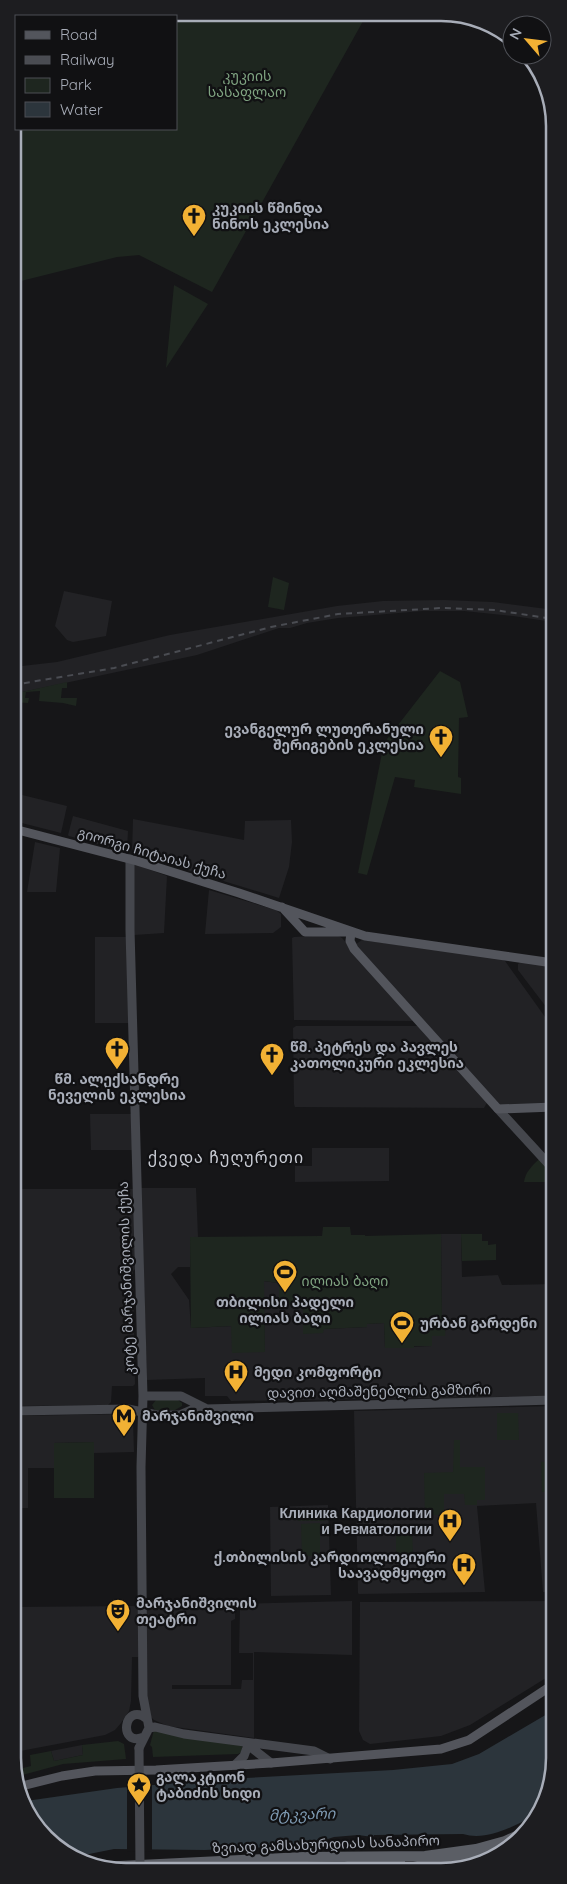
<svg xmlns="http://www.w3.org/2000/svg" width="567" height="1884" font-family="Quicksand,'Noto Sans Georgian',sans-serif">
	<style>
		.built { fill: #222225; fill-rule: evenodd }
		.green { fill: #1e261f }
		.water { fill: #2c353c }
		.pier { fill: #161618 }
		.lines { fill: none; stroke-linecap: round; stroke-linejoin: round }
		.secondary { stroke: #45474d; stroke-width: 9 }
		.primary { stroke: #53555c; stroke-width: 9 }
		.trunk { stroke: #5b5e65; stroke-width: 10 }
		.rail { stroke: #4a4c52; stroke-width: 2; stroke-dasharray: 6 5; stroke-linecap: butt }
		.secondary-bridge { stroke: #45474d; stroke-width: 9 }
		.labels { text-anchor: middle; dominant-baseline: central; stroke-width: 4.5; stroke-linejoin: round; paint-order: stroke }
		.park-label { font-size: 14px; fill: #7fa381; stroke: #111113 }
		.poi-label { font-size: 14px; font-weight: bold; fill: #a8adb8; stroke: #111113; text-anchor: start }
		.street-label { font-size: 14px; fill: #a8adb8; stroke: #111113 }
		.water-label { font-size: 15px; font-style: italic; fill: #7f9bb3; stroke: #111113 }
		.quarter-label { font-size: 16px; letter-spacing: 1px; fill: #c9ccd4; stroke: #111113 }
		.rim { fill: none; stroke: #a8adb8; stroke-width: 2.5 }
	</style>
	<rect width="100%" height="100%" fill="#161618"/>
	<path class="built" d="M64,591l48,10 -6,35 -33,6 -6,-2 -12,-14z
		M444,600l49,2 54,7 6,1v12l-40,-6 -49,-5h-41l-85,7 -31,5 -17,5h-11l-82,27 -184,39v-27l44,-5 113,-27 167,-29 46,-5z
		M14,793l53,13 -6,27 -47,-12z
		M73,816l55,15 -1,21 -58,-16 -1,-1z
		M133,819l111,21 1,-19 46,-1 1,22 -3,25 -10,31 -147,-45z
		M35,842l25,6 -4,44h-29z
		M134,864l33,12 -3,57 -30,2z
		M209,890l67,20 5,4v13l-8,6 -68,1z
		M330,935h7l5,3 71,80 -1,3 -118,-1 -2,-82 2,-1z
		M95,937h35l2,86h-37z
		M362,940l139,19 4,2 48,67 1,77 -53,2 -143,-156 -2,-7z
		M522,961l31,7v48l-35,-46v-6z
		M296,1026h125l67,75 -4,7 -189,-1 -1,-3 -1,-76z
		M90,1114h42l2,36h-43z
		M312,1148h77v33l-94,1v-16h17z
		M141,1188h55l2,49 -8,1v29h-12l-7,7 18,26 2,28 41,-2 33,25 -2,-70 16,2 24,21 20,29v-4l44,-2v-3l17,-1 1,25 47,-2v-10h13v-18h-3l-1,-84h20l1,43 36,-2 4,10 52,-1v112l-323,5 -4,-5h-22v-18l-58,2z
		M14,1189h119l5,78 -5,4 2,113 -2,2h-21l-1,16 -3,3 -94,1z
		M554,1406v144l-8,1 1,41h-4l-7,-89 -59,3 8,86 -126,2 -1,-1 -4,-182z
		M126,1414l5,3 2,4 1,31 -40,1v-11l-40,1v25h-26v40h-14v-92z
		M328,1505l3,90 -60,1 -1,-89z
		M352,1601v54l-98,-3v86l-86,-12 -14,-6 -6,-6 -3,-11 1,-95 3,-2zM240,1608l-1,45h14v27h-11l-1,9h-69v-4h59v-64l4,-2v-10z
		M554,1601v72l-84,52 -29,11 -71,8 -7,-4 -4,-9 1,-129z
		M135,1606l4,5 -1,46h-6l-1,44 -2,10 -8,12 -6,7 -10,5 -90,17 -1,-145z
		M82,1745l1,10 -29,6 -3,-10z"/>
	<path class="green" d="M126,13l241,1 -155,278 -73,-37 -22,2 -104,26v-164l3,-15v25h160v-113h-69z
		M174,285l34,19 -42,64z
		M273,577l16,6 -5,27 -16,-3z
		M440,671l20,11 8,35 -9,1 -1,59 3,1v16l-47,-7 1,-7 -20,-3 -28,98 -9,-2 26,-130z
		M67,682v6h-5l-1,10h16l-1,8 -13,-3 -24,-2 1,-10 -14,1 -1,6h4l-1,5 -15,-1v-8z
		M540,1158l14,15v9h-30c1,-10 9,-17 16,-24z
		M323,1227h27l1,8h14v1l76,-2 1,84h4l-1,18h-13v10h-18v2h-29l-1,-25 -17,1v3l-43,2 -1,4 -20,1v-29h-24v-22l-15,-2 1,71 -33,1 -1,-27 -40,2 -1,-91 132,-1z
		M461,1234h21v7h6v4l8,-1v16l-34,1z
		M156,1400h22l4,3v3l-7,4h-20l-3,-5z
		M497,1413h21l1,27h-22z
		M454,1440h6v27h25v33h-8v5h-12l-1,-11h-20v21h-19l-1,-42 29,-1z
		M94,1442v56h-40v-55z
		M554,1461v30l-12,1 -1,-30z
		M324,1508v13h-26l-1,-12z
		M320,1523v33h-18l-1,-32z
		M412,1528l1,26h-17v-25z
		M154,1730l88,13v9l-4,2 -85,3 -1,-10 -2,-2z
		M118,1741l6,3 2,15 -63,5 -48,13v-7l16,-4 -1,-11 21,-4 3,10 29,-6 -1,-10z"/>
	<path class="water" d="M554,1710v55l-21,51c-20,11 -47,25 -70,18l-89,1 -1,2 -15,-2 -24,2 -25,8 -104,5 -91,-1 -35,7 -33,-18 -20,-37 91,-13 109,-9 167,-9 59,-6 27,-10z"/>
	<path class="pier" d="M152,1783v69l-25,-1v-66z"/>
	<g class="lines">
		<path class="secondary" d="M130,859v71l13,466 -2,71 2,229 6,32 -10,20
			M498,1109l56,61
			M143,1396h38l24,12
			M14,1411l114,-2 29,6h23l14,-6h11l349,-9
			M149,1728l6,-1 29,7 130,17 16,8
			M144,1737c-27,11 -20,-37 3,-18
			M244,1742l27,21
			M235,1765l9,-9 4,-11"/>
		<path class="primary" d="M14,829l123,32 102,32 126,43 188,27
			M282,907l23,25h45
			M351,932l-1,9 4,8 144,160 56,-2
			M18,1787l44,-11 33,-5 61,-1 115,-7 170,-14 28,-9 85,-56"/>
		<path class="trunk" d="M99,1867l205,-10 121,-1 51,-7 29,-8 22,-10
			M323,1869l77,-7
			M403,1869l88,-16"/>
		<path class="rail" d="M13,685l101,-17 157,-41 67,-13 104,-6 53,2 58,9"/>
		<path class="secondary-bridge" d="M139,1748l1,118"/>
	</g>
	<defs>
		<symbol id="church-pin" viewBox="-11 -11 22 30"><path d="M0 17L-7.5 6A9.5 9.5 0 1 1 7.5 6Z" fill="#f2b134" stroke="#111113"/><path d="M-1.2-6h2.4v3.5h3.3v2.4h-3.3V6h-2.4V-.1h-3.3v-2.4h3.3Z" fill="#111"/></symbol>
		<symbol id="stadium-pin" viewBox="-11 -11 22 30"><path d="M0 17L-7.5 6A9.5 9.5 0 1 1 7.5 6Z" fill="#f2b134" stroke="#111113"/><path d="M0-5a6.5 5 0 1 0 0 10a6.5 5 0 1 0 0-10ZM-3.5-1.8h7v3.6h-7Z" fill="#111"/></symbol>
		<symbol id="hospital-pin" viewBox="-11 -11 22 30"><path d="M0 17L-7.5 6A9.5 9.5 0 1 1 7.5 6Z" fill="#f2b134" stroke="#111113"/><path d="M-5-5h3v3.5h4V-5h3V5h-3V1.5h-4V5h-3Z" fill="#111"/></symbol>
		<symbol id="metro-pin" viewBox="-11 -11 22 30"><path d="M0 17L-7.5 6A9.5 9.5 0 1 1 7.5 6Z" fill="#f2b134" stroke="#111113"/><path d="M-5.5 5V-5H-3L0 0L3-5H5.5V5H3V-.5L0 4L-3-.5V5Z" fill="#111"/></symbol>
		<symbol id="theatre-pin" viewBox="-11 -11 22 30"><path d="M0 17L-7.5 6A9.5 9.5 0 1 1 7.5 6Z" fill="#f2b134" stroke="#111113"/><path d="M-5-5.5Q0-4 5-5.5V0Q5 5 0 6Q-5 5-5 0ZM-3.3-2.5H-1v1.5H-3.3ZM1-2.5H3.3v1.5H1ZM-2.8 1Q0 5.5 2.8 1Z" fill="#111"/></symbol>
		<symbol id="sight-pin" viewBox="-11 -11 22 30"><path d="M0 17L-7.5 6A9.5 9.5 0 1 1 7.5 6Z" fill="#f2b134" stroke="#111113"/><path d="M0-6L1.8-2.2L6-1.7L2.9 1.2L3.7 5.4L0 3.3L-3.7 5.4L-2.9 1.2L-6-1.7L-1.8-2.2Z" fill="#111"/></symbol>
	</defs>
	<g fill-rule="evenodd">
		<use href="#church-pin" x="180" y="202" width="28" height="38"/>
		<use href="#church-pin" x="427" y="723" width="28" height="38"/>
		<use href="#church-pin" x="103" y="1035" width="28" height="38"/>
		<use href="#church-pin" x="258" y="1041" width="28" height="38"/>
		<use href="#stadium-pin" x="271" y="1258" width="28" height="38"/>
		<use href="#stadium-pin" x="388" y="1309" width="28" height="38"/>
		<use href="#hospital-pin" x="222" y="1358" width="28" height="38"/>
		<use href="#metro-pin" x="110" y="1402" width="28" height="38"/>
		<use href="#hospital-pin" x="436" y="1507" width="28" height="38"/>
		<use href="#hospital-pin" x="450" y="1551" width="28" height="38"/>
		<use href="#theatre-pin" x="104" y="1597" width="28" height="38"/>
		<use href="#sight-pin" x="125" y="1771" width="28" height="38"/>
	</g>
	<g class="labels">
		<g class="park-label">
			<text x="247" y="76">კუკიის<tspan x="247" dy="16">სასაფლაო</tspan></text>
			<text x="345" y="1281">ილიას ბაღი</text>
		</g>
		<g class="poi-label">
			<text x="212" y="208">კუკიის წმინდა<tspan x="212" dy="16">ნინოს ეკლესია</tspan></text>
			<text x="424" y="729" text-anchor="end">ევანგელურ ლუთერანული<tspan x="424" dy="16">შერიგების ეკლესია</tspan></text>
			<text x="290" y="1047">წმ. პეტრეს და პავლეს<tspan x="290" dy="16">კათოლიკური ეკლესია</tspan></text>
			<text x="117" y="1079" text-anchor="middle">წმ. ალექსანდრე<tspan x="117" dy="16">ნეველის ეკლესია</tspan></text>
			<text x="285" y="1302" text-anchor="middle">თბილისი პადელი<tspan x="285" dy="16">ილიას ბაღი</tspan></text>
			<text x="420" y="1323">ურბან გარდენი</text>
			<text x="254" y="1372">მედი კომფორტი</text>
			<text x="142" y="1416">მარჯანიშვილი</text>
			<text x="432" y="1513" text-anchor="end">Клиника Кардиологии<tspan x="432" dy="16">и Ревматологии</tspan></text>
			<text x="446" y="1557" text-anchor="end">ქ.თბილისის კარდიოლოგიური<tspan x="446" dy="16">საავადმყოფო</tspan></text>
			<text x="136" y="1603">მარჯანიშვილის<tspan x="136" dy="16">თეატრი</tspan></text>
			<text x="156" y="1777">გალაკტიონ<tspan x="156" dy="16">ტაბიძის ხიდი</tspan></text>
		</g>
		<g class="street-label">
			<text transform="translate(152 853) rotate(16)">გიორგი ჩიტაიას ქუჩა</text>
			<text transform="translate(126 1278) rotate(-92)">კოტე მარჯანიშვილის ქუჩა</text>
			<text transform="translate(379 1391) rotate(-1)">დავით აღმაშენებლის გამზირი</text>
			<text transform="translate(326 1844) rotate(-2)">ზვიად გამსახურდიას სანაპირო</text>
		</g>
		<g class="water-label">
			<text transform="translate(302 1814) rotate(-2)">მტკვარი</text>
		</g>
		<g class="quarter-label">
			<text x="226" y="1157">ქვედა ჩუღურეთი</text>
		</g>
	</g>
	<path d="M0 0H567V1884H0ZM126 21H441A105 105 0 0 1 546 126V1758A105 105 0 0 1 441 1863H126A105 105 0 0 1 21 1758V126A105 105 0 0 1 126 21Z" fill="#1d1d20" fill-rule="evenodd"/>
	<path class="rim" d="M126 21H441A105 105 0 0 1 546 126V1758A105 105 0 0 1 441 1863H126A105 105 0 0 1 21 1758V126A105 105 0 0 1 126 21Z"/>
	<rect x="15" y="15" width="162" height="115" fill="#111113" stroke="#4d4f55"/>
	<rect x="25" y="31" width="25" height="8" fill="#53555c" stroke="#4d4f55"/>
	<text x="60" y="40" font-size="15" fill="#a8adb8">Road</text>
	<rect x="25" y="56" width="25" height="8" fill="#4a4c52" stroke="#4d4f55"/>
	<text x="60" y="65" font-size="15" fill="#a8adb8">Railway</text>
	<rect x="25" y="78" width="25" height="15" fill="#1e261f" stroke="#4d4f55"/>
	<text x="60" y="90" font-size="15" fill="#a8adb8">Park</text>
	<rect x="25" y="102" width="25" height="15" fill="#2c353c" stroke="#4d4f55"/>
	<text x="60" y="115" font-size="15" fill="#a8adb8">Water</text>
	<g transform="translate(527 40) rotate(298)"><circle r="24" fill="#111113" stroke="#4d4f55"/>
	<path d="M0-4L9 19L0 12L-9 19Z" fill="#f2b134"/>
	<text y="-8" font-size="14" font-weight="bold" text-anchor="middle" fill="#a8adb8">N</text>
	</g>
</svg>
